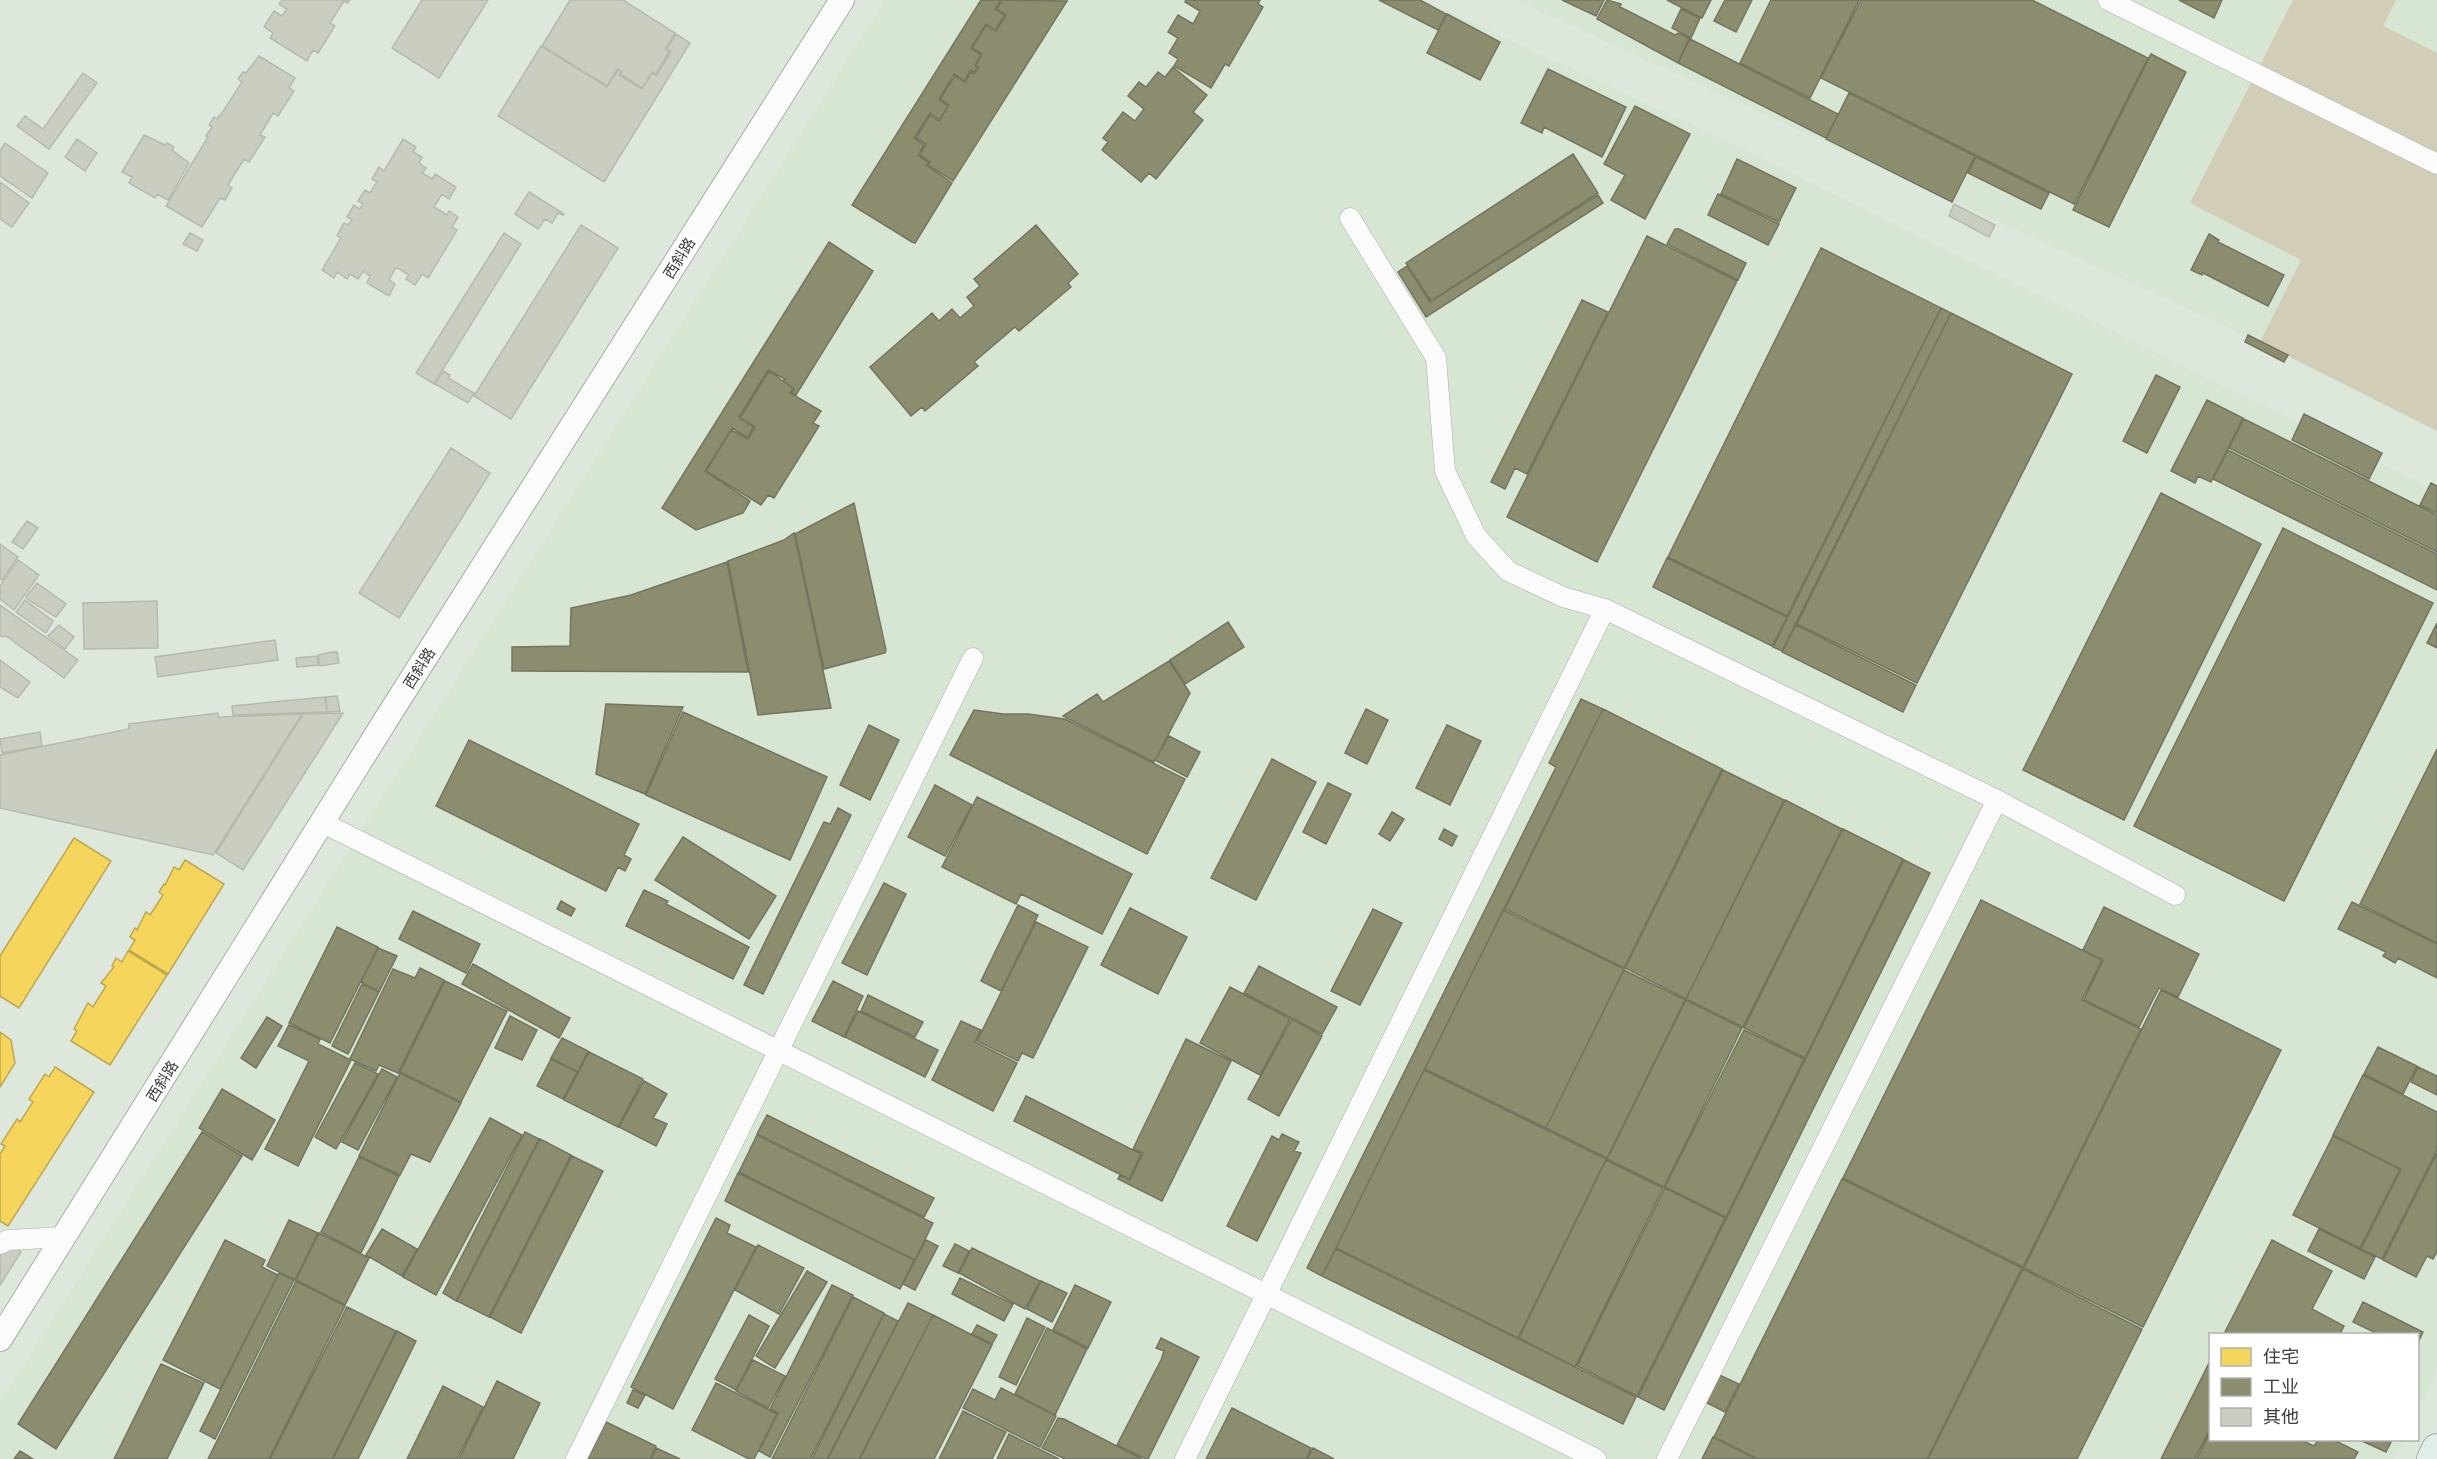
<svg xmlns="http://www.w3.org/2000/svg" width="2437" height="1459" font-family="Arial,'Noto Sans SC',sans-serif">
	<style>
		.built { fill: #d6e6d3 }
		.green { fill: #d2cdb6 }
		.homes { fill: #f6d55c; stroke: #bda851; stroke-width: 1.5 }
		.industry { fill: #8c8c6e; stroke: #73755e; stroke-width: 1.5 }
		.building { fill: #c9cec1; stroke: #b5bab1; stroke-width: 1.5 }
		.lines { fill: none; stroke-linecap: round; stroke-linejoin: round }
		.minor-casing { stroke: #a9afa8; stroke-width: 21 }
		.tertiary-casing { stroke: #a9afa8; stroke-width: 26 }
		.primary-casing { stroke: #9eb5aa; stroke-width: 32 }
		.minor { stroke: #fafbfa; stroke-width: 20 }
		.tertiary { stroke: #fafbfa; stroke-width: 24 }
		.primary { stroke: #e1ede8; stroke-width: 30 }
		.labels { text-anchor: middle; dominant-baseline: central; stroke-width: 6; stroke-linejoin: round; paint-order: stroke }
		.street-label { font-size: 15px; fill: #383e37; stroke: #fff }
	</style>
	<rect width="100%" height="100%" fill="#dee7dc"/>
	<path class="built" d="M885,0h539l298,139 715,352v879l-19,39v-75h-208v106h193l-10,19h-2393v-56z
		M1516,0h921v431l-177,-89z"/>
	<path class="green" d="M2293,0h103l-13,26 54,27v378l-177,-89 41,-82 -111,-57z"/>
	<path class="homes" d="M74,838l37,23 -92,147 -19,-12v-40z
		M185,860l39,24 -56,90 -39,-24 6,-10 -5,-3 5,-9 2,2 9,-18 4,3 6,-9 7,-11 -4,-3 5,-8 1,1 9,-18 5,3z
		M128,951l39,24 -57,90 -39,-24 6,-10 -3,-2 14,-26 5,4 13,-21 -5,-3 13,-16 -2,-1 4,-8 6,4z
		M0,1032l11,8 4,23 -15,24z
		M55,1067l39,25 -86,134 -8,-5v-67l5,-8 -4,-2 16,-25 3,3 13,-20 -4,-3 16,-25 4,3z"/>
	<path class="industry" d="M981,0h20l-6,9 10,6 -10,15 -9,-6 -15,24 10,7 -6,10 2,2 -1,3 -2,2 -4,-2 -5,11 -11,-7 -15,25 9,7 -8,14 -10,-7 -16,25 10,7 -6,10 11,8 -3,2 26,18 -37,60 -3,-1 -60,-37z
		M1002,0l65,1 -114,180 -25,-16 2,-3 -10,-7 6,-11 -10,-6 14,-23 9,6 10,-16 -9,-6 15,-23 10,6 6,-10 3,2 5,-7 -3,-2 6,-11 -10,-6 14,-23 10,6 10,-16 -9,-6z
		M1186,0h74l-2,4 5,3 -34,59 -4,-2 -14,24 -37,-22 4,-7 -9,-6 9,-15 -10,-6 10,-17 15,9 7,-13 -15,-9z
		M1379,0h41l26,14 -8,16z
		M1562,0h42l-8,16z
		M1607,0l14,4 -1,3 55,28 3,-2 11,5 -11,25 -81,-44z
		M1667,0h44l-9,18z
		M1725,0h27l-16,32 -22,-11z
		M1771,0h88l-49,98 -70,-35z
		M1861,0h171l116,58 -74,146 -253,-126z
		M2179,0h43l-8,18z
		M1681,9l19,9 -9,20 -19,-10z
		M1447,14l53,28 -20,38 -53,-27z
		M1690,39l148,75 -12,24 -148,-75z
		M2151,54l35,18 -77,155 -36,-17z
		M1173,67l34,28 -14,17 10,8 -47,59 -7,-6 -8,9 -39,-32 6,-8 -5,-4 20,-26 12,9 9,-12 -16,-13 11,-14 7,5 12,-15 7,5z
		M1548,69l78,38 -24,50 -58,-30 -2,6 -21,-10z
		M1849,93l126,63 -23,46 -126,-63z
		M1635,106l55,28 -45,85 -34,-19 14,-25 -21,-11z
		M1573,154l25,39 -167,108 -25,-38z
		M1976,157l73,36 -8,16 -73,-36z
		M1737,159l59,29 -17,34 -58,-28z
		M1718,194l61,30 -11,21 -60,-30z
		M1598,195l5,8 -177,114 -28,-45 9,-6 23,36z
		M1036,225l42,49 -10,9 3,4 -52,44 -4,-4 -41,35 4,4 -53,45 -3,-4 -11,9 -41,-49 62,-54 7,8 13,-12 8,9 14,-12 -7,-9 13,-11 -6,-7z
		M1675,229h4l67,34 -8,17 -71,-36z
		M2209,234l10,6 -1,2 66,33 -16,31 -65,-33 -1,2 -11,-5z
		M1647,236l90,45 -140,281 -90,-45z
		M829,242l44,29 -77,124 -5,-3 3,-3 -11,-8 2,-2 -17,-9 -29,47 14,10 -5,11 -16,-10 -27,43 45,30 -7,12 -47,17 -34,-22z
		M1821,248l120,60 -154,308 -119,-59z
		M1582,300l26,12 -81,162 -12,-6 -10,21 -14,-7z
		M1941,308l10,5 -169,338 -9,-4z
		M1951,313l121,61 -155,309 -120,-59z
		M2248,335l40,20 -4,7 -39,-20z
		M769,371l24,17 -3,5 31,18 -8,12 6,3 -45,72 -6,-3 -7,10 -55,-34 25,-41 17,9 7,-12 -15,-9z
		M2156,375l24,12 -33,66 -24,-12z
		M2207,400l36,18 -32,64 -13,-6 -3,7 -24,-12z
		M2304,414l78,39 -13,26 -77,-39z
		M2244,419l193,96v37l-208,-104z
		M2228,450l209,104v36l-224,-111z
		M2431,483l6,3v27l-17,-8z
		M2161,493l100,51 -137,276 -101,-50z
		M854,503l32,147 -1,3 -61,16 -29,-135z
		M2283,528l150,75 -149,298 -150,-75z
		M794,533l37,175 -73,7 -30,-154 56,-21z
		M1667,558l120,59 -15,29 -119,-59z
		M727,562l21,110 -236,-1v-24l58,-1 1,-38 60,-13z
		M1228,622l16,25 -59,37 -15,-24z
		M2437,623v25l-10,-5z
		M1796,625l120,60 -13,27 -121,-60z
		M1169,661l21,32 -36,69 -91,-46 34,-22 6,8z
		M1581,699l22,10 -281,567 -15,-8 249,-501 -7,-4z
		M606,704l77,3 -38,87 -49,-20z
		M1366,709l22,11 -21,44 -22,-11z
		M1603,709l119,60 -98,199 -119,-59z
		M974,710l29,4h25l37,5 120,60 -38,75 -197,-99z
		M683,712l144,65 -37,83 -144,-65z
		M869,725l30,15 -29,60 -30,-15z
		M1447,725l34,16 -31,64 -34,-17z
		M1169,736l31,16 -13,25 -32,-17z
		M469,740l170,84 -15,31 7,4 -6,12 -7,-4 -12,24 -170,-85z
		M2437,749v194l-77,-39z
		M1272,759l44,23 -60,118 -45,-22z
		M1723,770l61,30 -98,199 -61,-31z
		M1328,783l23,11 -25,50 -23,-12z
		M935,785l37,20 -27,51 -37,-19z
		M977,797l155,77 -30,60 -81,-40 -5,10 -74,-37z
		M1785,800l57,29 -99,198 -57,-28z
		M838,808l13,7 -88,179 -19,-9 80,-163 6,2z
		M1392,812l12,7 -14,22 -11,-7z
		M1444,829l13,7 -5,10 -13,-7z
		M1843,829l60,30 -98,199 -61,-30z
		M683,837l93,59 -27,43 -94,-59z
		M1904,860l26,13 -266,537 -26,-13z
		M884,883l22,11 -39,81 -25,-12z
		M644,890l24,11 -2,3 83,43 -16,32 -107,-53z
		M1981,900l121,60 -20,40 59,29 -118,238 -180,-89z
		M561,901l14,8 -4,7 -14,-7z
		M2352,902l85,42v34l-39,-20 -3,5 -12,-7 3,-4 -48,-23z
		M1018,905l20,10 -37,76 -20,-10z
		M2104,907l95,47 -21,43 -19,-9 -20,39 -55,-27 19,-40 -20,-10z
		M1130,908l57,29 -29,57 -57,-29z
		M1373,909l29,14 -42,82 -29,-14z
		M1503,910l121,59 -78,159 -121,-59z
		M413,911l67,33 -14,29 -67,-34z
		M1036,922l52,25 -55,111 -11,-5 -4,8 -41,-20z
		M337,927l41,20 -48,96 -41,-20z
		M378,948l19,8 -18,36 -18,-10z
		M473,964l97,54 -11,20 -97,-54z
		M1259,966l78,41 -15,27 -78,-41z
		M420,968l24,12 -46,93 -19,-8 -3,6 -26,-12 43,-90 22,9z
		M1624,970l61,30 -78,158 -61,-30z
		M445,981l62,30 -46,91 -61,-30z
		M833,981l30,15 -19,41 -32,-16z
		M362,984l17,8 -31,62 -16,-8z
		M1230,987l60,32 -30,56 -60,-32z
		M2161,990l120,60 -138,277 -119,-59z
		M868,995l55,27 -8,15 -54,-26z
		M1686,1000l56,28 -78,159 -57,-28z
		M858,1011l80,39 -13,27 -80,-40z
		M510,1016l27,14 -15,30 -27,-12z
		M267,1017l15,9 -26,42 -15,-10z
		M1292,1019l30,17 -43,80 -31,-17z
		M961,1021l20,9 -6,12 42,21 -24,48 -61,-31z
		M289,1025l31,14 -2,5 33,16 -53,106 -33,-17 44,-88 -31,-15z
		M1744,1030l60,29 -78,158 -61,-30z
		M562,1038l26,13 -10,21 -27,-14z
		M1186,1039l45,22 -69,140 -44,-22 2,-4 10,5 13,-27 -10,-4z
		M2378,1047l39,19 -14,28 -39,-20z
		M589,1052l54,27 -25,48 -54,-27z
		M551,1059l26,13 -14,27 -26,-13z
		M355,1063l23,11 -42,75 -21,-12z
		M2418,1067l19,9v19l-26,-13z
		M382,1069l15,8 -39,73 -16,-8z
		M1424,1070l182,89 -88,179 -182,-90z
		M400,1073l61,30 -31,59 -19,-8 -11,21 -41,-19z
		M2363,1075l74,37v38l-55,109 -21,-10 40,-80 -68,-34z
		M644,1081l23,13 -14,24 14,6 -11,22 -37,-19z
		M222,1089l53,31 -23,40 -53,-32z
		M1026,1096l115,58 -12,25 -115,-58z
		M767,1115l167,83 -10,19 -167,-83z
		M490,1118l32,17 -86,160 -33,-18z
		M202,1132l40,24 -186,293 -38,-25z
		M525,1132l14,7 -83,162 -13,-8z
		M1282,1134l17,8 -5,9 7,2 -44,88 -30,-15 45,-90 7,4z
		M757,1135l176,88 -18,37 -176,-88z
		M2333,1136l67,33 -40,79 -67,-33z
		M540,1139l31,16 -82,162 -32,-16z
		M2437,1153v99l-4,7 -6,-3 -11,21 -33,-17z
		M572,1156l31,15 -82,162 -31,-16z
		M359,1157l40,19 -38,77 -40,-21z
		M1606,1160l57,28 -88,179 -56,-29z
		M738,1173l176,87 -14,29 -175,-88z
		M1842,1179l180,89 -95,191h-169l-44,-22z
		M1665,1188l60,30 -88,178 -60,-30z
		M716,1218l14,7 -3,8 29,14 -83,162 -42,-22z
		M289,1220l29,13 -23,47 -28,-14z
		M382,1229l35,20 -15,27 -36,-21z
		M2319,1229l56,28 -11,22 -56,-28z
		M319,1233l50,25 -24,47 -49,-25z
		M225,1240l40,20 -3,7 16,8 -58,114 -57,-29z
		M926,1240l12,6 -23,44 -12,-6z
		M2272,1240l60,31 -20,38 32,17 -4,8h-116z
		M955,1244l14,7 -11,22 -15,-7z
		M758,1245l46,23 -25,46 -44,-24z
		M972,1248l68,33 -15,28 -66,-36z
		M1336,1249l300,148 -13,27 -301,-148z
		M2023,1269l119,60 -65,130h-149z
		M807,1271l20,11 -52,86 -19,-12z
		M279,1273l15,7 -79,159 -15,-8z
		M960,1278l53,26 -9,17 -52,-27z
		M296,1281l49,25 -76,153h-61z
		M1041,1281l26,12 -15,29 -25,-13z
		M832,1285l21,10 -83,162 -11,-6 19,-38 -8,-4z
		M1075,1285l36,17 -23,46 -35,-18z
		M853,1297l31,16 -74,146h-38z
		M2363,1302l60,30 -5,11v-9h-40l-25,-12z
		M908,1303l25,12 -74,144h-31z
		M347,1307l49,24 -64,128h-62z
		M884,1314l14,7 -71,138h-15z
		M749,1315l20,11 -33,64 -21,-11z
		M933,1315l59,30 -58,114h-74z
		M1027,1318l18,9 -29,58 -17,-8z
		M977,1325l20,10 -5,9 -20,-10z
		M1047,1328l40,21 -32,66 -40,-21z
		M397,1331l19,10 -58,118h-25z
		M1161,1338l38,19 -51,102h-2l-29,-14 44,-85 3,-9 -8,-3z
		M753,1360l32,16 -17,32 -32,-17z
		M2210,1361v68l-15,30h-34z
		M161,1364l43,19 -37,76h-53z
		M1715,1373l24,11 -14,28 -24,-12z
		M497,1381l43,22 -10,21 -17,35h-54z
		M716,1383l61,31 -23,45h-5l-57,-29z
		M443,1386l40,21 -26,52h-50z
		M1001,1388l55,28 -16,31 -77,-39 10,-19 22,11z
		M633,1390l12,5 -7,13 -11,-5z
		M1232,1408l79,40 -5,11h-100z
		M963,1411l43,21 -14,27h-53z
		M1058,1418l6,1 78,40h-77l-23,-11z
		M606,1422l50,24 -6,13h-62z
		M2210,1432v8h91l13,6 4,-6h16l24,12 -4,7h-157z
		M1009,1434l50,25h-62z
		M1713,1437l43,22h-54z
		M2360,1440h32l-6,12z
		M656,1448l24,11h-29z
		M1313,1448l21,11h-27z
		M20,1451l13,8h-19z"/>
	<path class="building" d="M282,0h68l-2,3 -4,-2 -14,22 5,3 -17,27 -5,-3 -6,11 -37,-23 3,-5 -9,-6 10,-16 8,5 5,-7 -8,-5z
		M422,0h66l-49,78 -47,-30z
		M570,0h53l52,33 -10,16 4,3 -13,22 -4,-2 -10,16 -22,-14 2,-2 -5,-3 -10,17 -65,-40z
		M676,34l14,9 -86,139 -106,-66 43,-70 66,41 11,-17 3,2 -2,3 23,14 10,-16 4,3 15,-24 -4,-3z
		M259,56l36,22 -6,10 5,3 -16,25 -5,-3 -13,22 5,2 -16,25 -5,-3 -16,26 4,3 -7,12 -5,-2 -18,29 -36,-21 42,-69 -2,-1 6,-9 -3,-2 5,-8 3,2 7,-9 18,-28 -4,-3 5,-7 3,1z
		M83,73l14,10 -48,66 -32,-23 8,-10 18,13z
		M144,135l21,10 2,-2 7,4 -2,3 17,13 -21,37 -11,-6 -2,4 -26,-15 3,-6 -10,-5z
		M77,139l20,14 -12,18 -20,-14z
		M403,139l13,8 -3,5 9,5 -3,6 7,5 -4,5 10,6 3,-5 21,13 -7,12 -7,-5 -8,13 13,8 2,-4 9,6 -6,10 5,3 -29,48 -6,-4 -7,11 -9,-6 3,-4 -13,-8 -7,13 6,4 -6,12 -22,-13 3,-7 -7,-5 -5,8 -8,-5 -3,5 -10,-7 -3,6 -12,-8 19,-32 -4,-2 7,-13 4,2 4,-5 -5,-3 7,-12 6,4 3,-5 -5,-3 7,-11 5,3 7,-11 -5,-3 7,-12 5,4z
		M5,143l43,30 -16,25 -32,-22v-25z
		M0,182l29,21 -17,24 -12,-8z
		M529,192l35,22 -1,1 -5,-2 -6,10 -7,-4 -7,10 -23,-15z
		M1954,204l41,21 -6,12 -40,-21z
		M581,225l37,23 -107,171 -37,-23z
		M190,233l13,7 -6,11 -14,-7z
		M504,233l17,11 -87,140 -18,-11z
		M443,371l7,4 -2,3 26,15 -6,10 -33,-19z
		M451,448l39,25 -91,145 -40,-25z
		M27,521l11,7 -15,21 -11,-7z
		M0,544l18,13 -16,23 -2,-1z
		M18,560l21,15 -25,35 -14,-11v-13z
		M37,583l29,21 -10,13 -29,-18 -1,-2z
		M25,600l28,21 -7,12 -30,-21z
		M157,601l1,47 -74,1 -1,-46z
		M0,605l78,55 -14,18 -58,-42 -4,1 -2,-2z
		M59,625l15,12 -9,12 -17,-13z
		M275,640l3,20 -120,17 -3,-20z
		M331,652h6l2,11 -19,3 -2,-11z
		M317,656l1,9 -21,2 -1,-9z
		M0,660l30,22 -12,16 -18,-11z
		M337,696l3,15 -13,1 -1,-15z
		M325,697l2,15 -94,3 -1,-9z
		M218,713v4l84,-3 -89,141 -213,-47v-53l129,-26v-5z
		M343,713l-100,157 -27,-17 87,-139z
		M40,732l2,14 -40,7 -2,-14z
		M11,1245l10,7 -21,33v-34z"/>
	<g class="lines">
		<defs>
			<path id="minor" d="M2108,0l329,164
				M1350,218l86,140 9,113 31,65 32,35 55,26 42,12 392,191 178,95
				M323,823l1273,636
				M0,1244l8,-4 56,-3
				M576,1459l397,-801
				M1185,1459l420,-850
				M1667,1459l330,-659"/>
			<path id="tertiary" d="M0,1339l387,-621 455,-718"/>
			<path id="primary" d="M2432,1459l5,-10"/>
		</defs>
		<use href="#minor" class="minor-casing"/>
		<use href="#tertiary" class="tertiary-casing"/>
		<use href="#primary" class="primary-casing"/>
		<use href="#minor" class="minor"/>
		<use href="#tertiary" class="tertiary"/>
		<use href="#primary" class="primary"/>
	</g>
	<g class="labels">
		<g class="street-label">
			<text transform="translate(679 258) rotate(-58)">西斜路</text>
			<text transform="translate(419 668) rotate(-58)">西斜路</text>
			<text transform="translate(162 1081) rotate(-58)">西斜路</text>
		</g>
	</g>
	<rect x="2209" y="1333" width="210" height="108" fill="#ffffff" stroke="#afb2af" stroke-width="1.5"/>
	<rect x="2221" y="1348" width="30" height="18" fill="#f6d55c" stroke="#afb2af" stroke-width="1.5"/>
	<text x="2263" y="1363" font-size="18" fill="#383e37">住宅</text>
	<rect x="2221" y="1378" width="30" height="18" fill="#8c8c6e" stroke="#afb2af" stroke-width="1.5"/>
	<text x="2263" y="1393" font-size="18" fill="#383e37">工业</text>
	<rect x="2221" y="1408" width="30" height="18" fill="#c9cec1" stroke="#afb2af" stroke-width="1.5"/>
	<text x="2263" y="1423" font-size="18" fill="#383e37">其他</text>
</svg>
